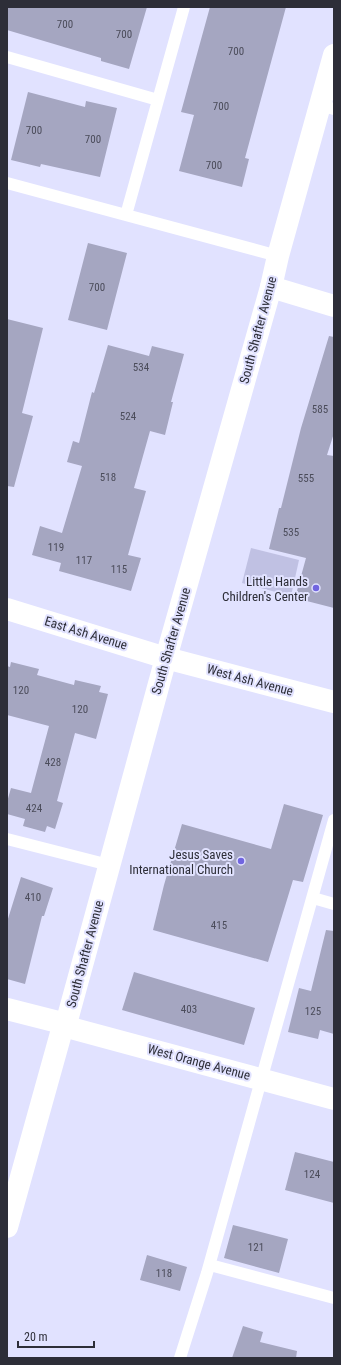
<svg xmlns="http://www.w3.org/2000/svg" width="341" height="1365" font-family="'Roboto Condensed',sans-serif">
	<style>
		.green { fill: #c0c1e3 }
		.building { fill: #a5a6c1 }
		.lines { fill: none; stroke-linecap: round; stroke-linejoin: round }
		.service { stroke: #fff; stroke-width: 12 }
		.minor { stroke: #fff; stroke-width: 22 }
		.secondary { stroke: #fff; stroke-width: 22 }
		.poi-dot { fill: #7165e0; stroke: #e1e2ff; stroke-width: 1.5 }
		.labels { text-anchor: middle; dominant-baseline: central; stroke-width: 4; stroke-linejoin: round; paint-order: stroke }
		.number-label { font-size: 11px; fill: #4b4c5a }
		.street-label { font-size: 13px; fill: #2d2e38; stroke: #e1e2ff }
		.poi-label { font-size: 13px; fill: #2d2e38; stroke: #e1e2ff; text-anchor: end }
	</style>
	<rect width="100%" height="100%" fill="#e1e2ff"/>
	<path class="green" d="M251,548l48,12 -8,36 -49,-13z"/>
	<path class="building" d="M7,7h140l-18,62 -28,-8v-3l-94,-28z
		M210,7h76l-41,151 4,1 -7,28 -63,-16 15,-56 -13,-3z
		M28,92l57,15 1,-6 31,7 -17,69 -59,-13 -1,3 -29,-7z
		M88,243l39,10 -20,77 -39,-10z
		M7,319l36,9 -21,85 11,3 -19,71 -7,-1z
		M329,336l5,1v96l-7,22 7,1v152l-39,-10 11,-40 -37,-9 10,-41h2l20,-80z
		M108,345l41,11 3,-10 32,8 -13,48h2l-8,33 -15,-4 -16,57 12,3 -18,64 13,3 -10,33 -72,-20 2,-8 -29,-8 8,-29 22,7 20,-67 -15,-4 6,-21 6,2 13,-51 2,1z
		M11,662l28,7 -2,6 37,10 1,-5 26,6 -2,6 9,2 -12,45 -21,-6 -18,68 6,2 -8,26 -8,-3 -2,6 -22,-6 2,-7 -18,-5v-12l4,-14 20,5 18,-67 -42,-11v-49l3,1z
		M284,804l39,11 -20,67 -10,-2 -25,82 -115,-32 11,-45 18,-61 89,25z
		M21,877l32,11 -9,28h-2l-17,68 -18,-5v-57z
		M326,930l8,1v103l-14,-4 -2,9 -30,-7 11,-44 12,3z
		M134,972l121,36 -11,37 -122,-35z
		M295,1152l39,10v41l-49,-13z
		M233,1225l55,14 -9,34 -55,-15z
		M147,1255l40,12 -7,24 -40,-11z
		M243,1326l20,6 -3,10 37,9 -1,7h-64z"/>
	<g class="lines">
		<path class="service" d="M7,57l151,43
			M320,105l14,4
			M7,183l271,73
			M126,215l58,-208
			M7,839l102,26
			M313,898l21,6
			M210,1265l124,33
			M180,1358l27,-85 127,-453"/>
		<path class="minor" d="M271,287l63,19
			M7,609l159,49 168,44
			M7,1009l59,15
			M63,1026l271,73"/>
		<path class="secondary" d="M7,1227l56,-201 3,-2 100,-366 105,-371 7,-31 56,-201"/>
	</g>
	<g class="poi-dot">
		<circle cx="316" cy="588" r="4"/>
		<circle cx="241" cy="861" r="4"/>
	</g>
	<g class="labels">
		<g class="number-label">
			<text x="65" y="24">700</text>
			<text x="124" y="34">700</text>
			<text x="236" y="51">700</text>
			<text x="221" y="106">700</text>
			<text x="34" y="130">700</text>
			<text x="93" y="139">700</text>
			<text x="214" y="165">700</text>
			<text x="97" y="287">700</text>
			<text x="141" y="367">534</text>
			<text x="320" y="409">585</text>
			<text x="128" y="416">524</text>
			<text x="108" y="477">518</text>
			<text x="306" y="478">555</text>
			<text x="291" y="532">535</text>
			<text x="56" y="547">119</text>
			<text x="84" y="560">117</text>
			<text x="119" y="569">115</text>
			<text x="21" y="690">120</text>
			<text x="80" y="709">120</text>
			<text x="53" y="762">428</text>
			<text x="34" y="808">424</text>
			<text x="33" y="897">410</text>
			<text x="219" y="925">415</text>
			<text x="189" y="1009">403</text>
			<text x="313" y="1011">125</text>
			<text x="312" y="1174">124</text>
			<text x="256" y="1247">121</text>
			<text x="164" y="1273">118</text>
		</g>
		<g class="street-label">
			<text transform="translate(258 330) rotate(-75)">South Shafter Avenue</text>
			<text transform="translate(86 633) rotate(17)">East Ash Avenue</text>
			<text transform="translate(171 641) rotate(-74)">South Shafter Avenue</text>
			<text transform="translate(250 680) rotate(15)">West Ash Avenue</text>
			<text transform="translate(85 954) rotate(-75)">South Shafter Avenue</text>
			<text transform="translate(199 1062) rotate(15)">West Orange Avenue</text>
		</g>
		<g class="poi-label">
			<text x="308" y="581">Little Hands<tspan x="308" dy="15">Children's Center</tspan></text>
			<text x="233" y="854">Jesus Saves<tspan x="233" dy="15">International Church</tspan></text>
		</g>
	</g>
	<rect width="341" height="1365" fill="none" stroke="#2d2e38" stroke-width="16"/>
	<path d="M18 1341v6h76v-6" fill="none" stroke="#2d2e38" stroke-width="2"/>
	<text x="24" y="1341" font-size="12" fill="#2d2e38" stroke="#e1e2ff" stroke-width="3" paint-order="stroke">20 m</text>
</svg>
